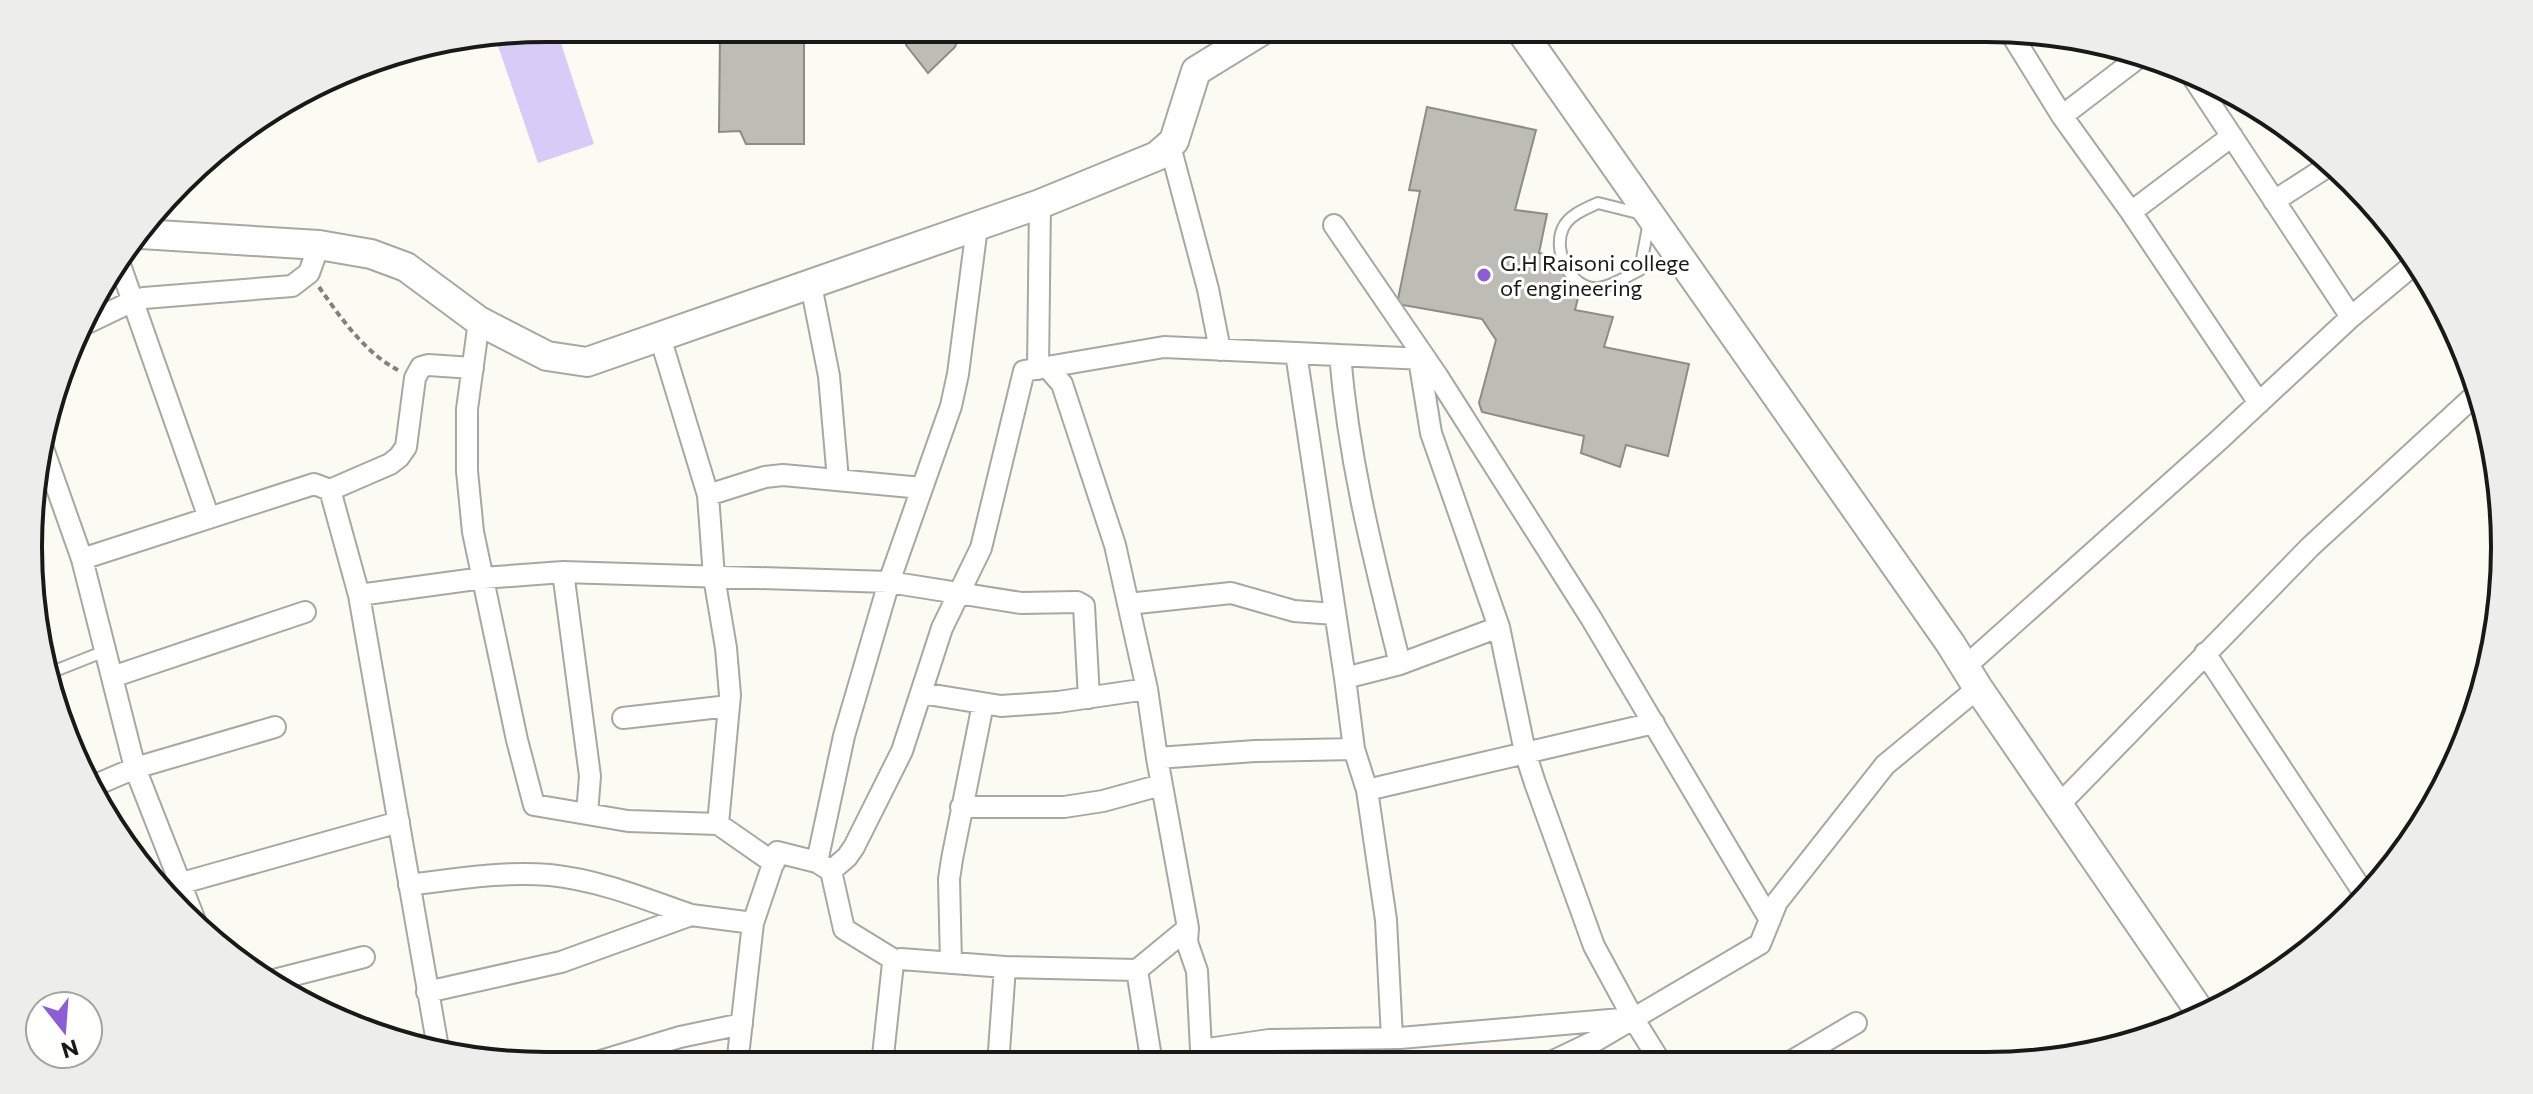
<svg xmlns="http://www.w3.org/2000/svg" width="2533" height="1094" font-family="Commissioner,sans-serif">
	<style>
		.water { fill: #d8cbf7 }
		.building { fill: #bdbdb6; stroke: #8d8d87; stroke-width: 2 }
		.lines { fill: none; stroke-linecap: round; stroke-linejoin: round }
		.lane-casing { stroke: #a7a8a1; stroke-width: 14 }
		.street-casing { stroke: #a7a8a1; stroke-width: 24 }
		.secondary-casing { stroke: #a7a8a1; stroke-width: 32 }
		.path { stroke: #81817d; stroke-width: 4; stroke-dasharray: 6 4; stroke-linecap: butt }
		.lane { stroke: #fff; stroke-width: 10 }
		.street { stroke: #fff; stroke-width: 20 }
		.secondary { stroke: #fff; stroke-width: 28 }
		.poi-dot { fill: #8d5dd6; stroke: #fffffe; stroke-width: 3 }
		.labels { text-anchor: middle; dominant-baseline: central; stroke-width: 6; stroke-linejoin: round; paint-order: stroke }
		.poi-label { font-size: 22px; fill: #191917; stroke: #fffffe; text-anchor: start }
		.rim { fill: none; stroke: #191917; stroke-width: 4 }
	</style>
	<rect width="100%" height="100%" fill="#fbfbf4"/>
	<path class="water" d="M547,28h9l38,116 -56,19 -43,-126z"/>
	<path class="building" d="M920,28h43l-8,19 -27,26 -22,-28z
		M720,35h84v109h-58l-6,-13 -21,1z
		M1427,107l109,23 -21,80 32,4 -8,39 14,3 26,38 -4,16 38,7 -9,30 85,17 -21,92 -42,-11 -6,22 -39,-14 3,-17 -102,-24 -3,-9 17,-63 -14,-21 -85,-15 23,-113 -11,-1z"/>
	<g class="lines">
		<defs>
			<path id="lane" d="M1598,203l52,13 -10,54c-13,6 -27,16 -41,18 -28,3 -47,-37 -36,-60 6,-13 22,-19 35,-25z
				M52,672l53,-21"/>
			<path id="street" d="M2010,32l52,84 81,-62
				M2194,79l157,238
				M2062,116l69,96 101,-76
				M1170,146l38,143 12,61
				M2274,201l59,-38
				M2131,212l128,191
				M1334,225l104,152 153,241 179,302
				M119,262l90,256
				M811,285l18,91 9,104
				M479,321l-12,88v62l6,61 44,208 17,65 94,16 90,3
				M83,325l50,-24 11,-3 148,-12 17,-13 10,-28
				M660,337l48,158 6,82 12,71 4,47 -12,129 56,39
				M1296,353l49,325
				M1340,355c9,109 34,204 60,309l99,-37 26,125 10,31 59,163 39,72
				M1419,359l12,74 68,194
				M1047,367l117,-20 261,12
				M1038,369l2,-165
				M40,440l42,119 53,209 64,163
				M330,490l60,-26 9,-7 7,-10 9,-69 6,-11 7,-2 45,3
				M708,495l57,-18 18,-2 139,13
				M82,559l232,-75 16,6 29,105 79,453
				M563,572l27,204 -3,38
				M359,595l124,-17 80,-6 326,10 132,21 56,-1 7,4 5,92
				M1128,604l103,-11 63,18 41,3
				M2205,653l160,242
				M1400,664l-55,14 9,71 -99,2 -98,7 31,170 -1,14 10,29 4,79 68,-10 131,-2 233,-20 28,45
				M1966,666l253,-226 132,-123 61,-51
				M112,677l193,-65
				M921,693l80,13 57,-4 89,-13
				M623,718l106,-12
				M1354,749l13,41
				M91,787l44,-19 140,-41
				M2058,806l252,-259 163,-150
				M961,807h103l39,-6 58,-16
				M817,862l27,-126 45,-154 62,-176 7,-32 19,-147
				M831,871l13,58 52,32
				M182,883l217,-61
				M409,885c47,-6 94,-14 141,-10 49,5 95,24 141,40
				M753,923l24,-71 40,10 14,9 16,-14 7,-10 48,-96 40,-123 39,-80 43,-177 23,-4 15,17 53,161 32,144 10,69
				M951,963l-2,-84 3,-20 31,-155
				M1137,970l51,-42
				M278,979l86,-22
				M427,992l134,-30 130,-47 62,8 -16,142
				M1392,1038l-6,-118 -19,-130 287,-67
				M1278,1040l5,24
				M1790,1062l66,-39
				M1549,1063l48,-23 163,-96 17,-42 108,-137 93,-77
				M882,1065l11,-102 8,-4 104,8
				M998,1065l7,-98 132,3 15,94
				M584,1066l96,-29 62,-13"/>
			<path id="secondary" d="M1519,28l431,615 28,45 225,328
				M141,234l178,11 52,9 35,13 73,54 68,35 40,6 453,-158 117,-48 17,-15 22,-70 70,-43"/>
		</defs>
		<use href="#lane" class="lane-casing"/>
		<use href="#street" class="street-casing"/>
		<use href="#secondary" class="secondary-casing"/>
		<path class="path" d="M319,287c21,30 46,66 79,83"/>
		<use href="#lane" class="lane"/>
		<use href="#street" class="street"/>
		<use href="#secondary" class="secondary"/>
	</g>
	<circle class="poi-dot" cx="1484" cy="275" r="8"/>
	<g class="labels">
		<g class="poi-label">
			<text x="1500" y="262">G.H Raisoni college<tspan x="1500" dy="25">of engineering</tspan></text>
		</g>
	</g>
	<path d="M0 0H2533V1094H0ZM547 42H1986A505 505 0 0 1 2491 547V547A505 505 0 0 1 1986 1052H547A505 505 0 0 1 42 547V547A505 505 0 0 1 547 42Z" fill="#ededec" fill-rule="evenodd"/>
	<path class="rim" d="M547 42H1986A505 505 0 0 1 2491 547V547A505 505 0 0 1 1986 1052H547A505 505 0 0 1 42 547V547A505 505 0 0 1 547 42Z"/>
	<g transform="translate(64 1030) rotate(163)"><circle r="38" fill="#fffffe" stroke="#a3a3a2" stroke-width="2"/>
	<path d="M0-6L14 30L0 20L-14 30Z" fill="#8d5dd6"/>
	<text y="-12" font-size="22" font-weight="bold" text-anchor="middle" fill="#191917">N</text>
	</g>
</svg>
